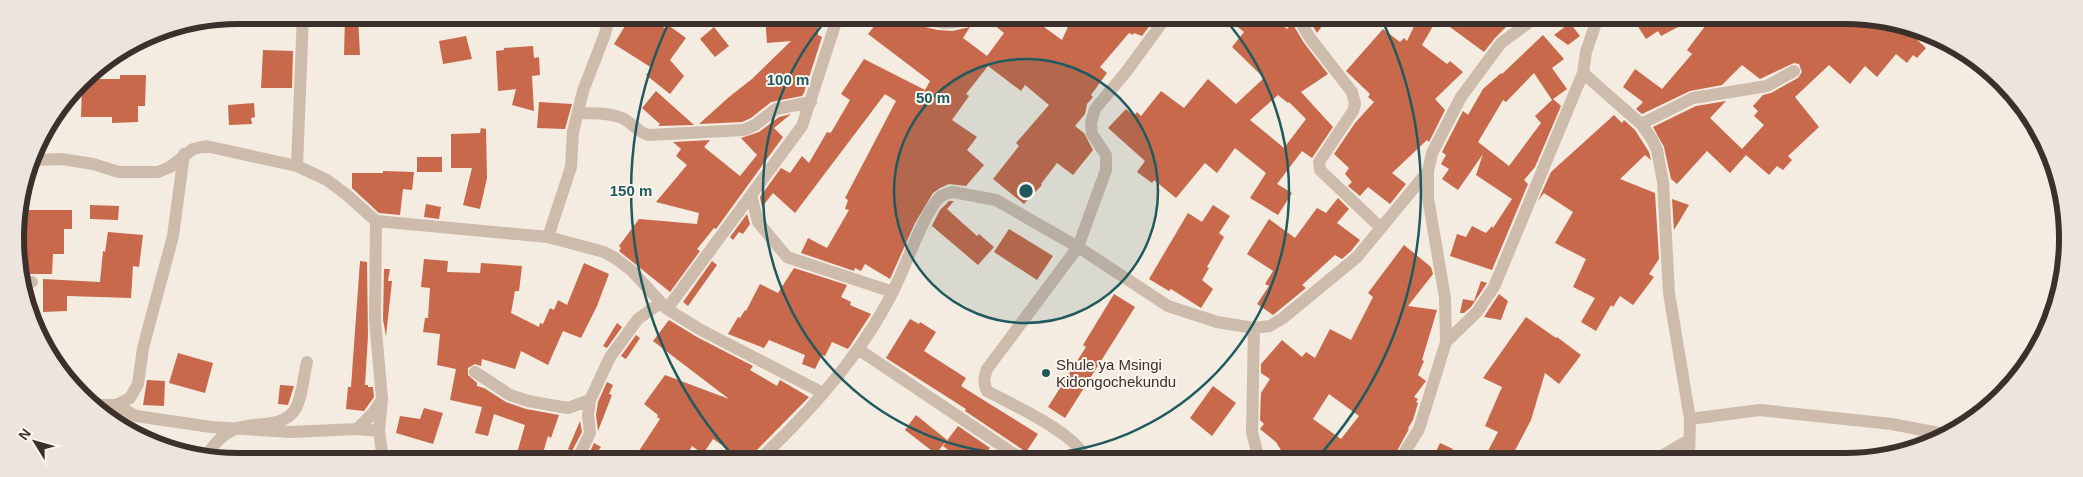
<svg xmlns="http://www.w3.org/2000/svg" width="2083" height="477" font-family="Helvetica,sans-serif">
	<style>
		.building { fill: #c8694b; fill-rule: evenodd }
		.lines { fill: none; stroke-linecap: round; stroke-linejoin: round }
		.street { stroke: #cdbbac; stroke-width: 12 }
		.ring { fill: none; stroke: #1f5a5e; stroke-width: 2.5 }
		.poi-dot { fill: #1f5a5e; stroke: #fbf5ee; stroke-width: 2 }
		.labels { text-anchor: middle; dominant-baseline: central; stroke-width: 4; stroke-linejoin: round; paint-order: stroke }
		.poi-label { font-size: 15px; fill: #3b302b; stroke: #fbf5ee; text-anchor: start }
		.rim { fill: none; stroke: #3b302b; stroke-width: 6 }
		.centre { fill: #1f5a5e; stroke: #fbf5ee; stroke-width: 2.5 }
		.ring-label { font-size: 15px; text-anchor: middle; font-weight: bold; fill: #1f5a5e; stroke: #fbf5ee; stroke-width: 4; stroke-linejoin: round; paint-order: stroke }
	</style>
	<rect width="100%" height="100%" fill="#f4ebe1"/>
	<path class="building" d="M639,15h4l23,14 2,-4 18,13 -16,22 14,16 -14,18 -24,-19 6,-7 -38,-24 14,-23 7,2z
		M345,16h13l2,39h-16z
		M765,16h53v19l4,2 -18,56 -2,3 -31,6 -20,16 -9,4 -43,2 30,-27 23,-18 39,-38 -24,2z
		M882,16h24l2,5 4,3 26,6 14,1 18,-4 -7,11 24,18 17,-23 -21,-17h59l-5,6 25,18 11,-24h84l-15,20 -8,-3 -1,2 -4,-2 -29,34 7,6 -16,22 2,2 -6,7 -2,10 -10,12 9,7 9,17 -20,25 -16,-12 -16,21 1,1 -18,19 -31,-25 26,-33 -3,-3 33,-38 -24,-20 -4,6 -33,-25 -22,28 3,2 -17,24 25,17 -10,13 17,15 -18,21 -17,-2 -9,4 -7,5 -18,30 -25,56 -25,-15 -4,7 -6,-3 -1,3 -53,-18 7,-15 19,10 22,-38 -4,-1 3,-9 -3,-2 51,-97 -11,-7 -90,119 -22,-20 -11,14 -2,-10 21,-29 9,5 12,-17 7,7 18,-31 3,1 2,-2 18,-31 -9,-6 23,-35 61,31 5,-9 -62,-47z
		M1224,16h45l18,13 5,-6 12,20 24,31 -27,18 32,35 -21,31 -10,-7 -25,33 15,9 -14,22 -28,-17 16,-25 -31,-25 -18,25 -12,-10 -29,35 -22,-18 -2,3 -15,-11 8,-11 -37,-33 18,-19 8,7 3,-4 4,4 20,-25 23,17 24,-29 28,25 28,-26 -32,-31 12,-15zM1278,95l10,8 1,-1 17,17 -22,29 -34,-28z
		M1307,16l15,10 -5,7z
		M1419,16h8l9,5 -14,24 25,19 3,-3 13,11 -28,27 10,11 -16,32 -2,-2 -35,33 14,11 -16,20 -22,-17 -8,9 -12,-10 4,-4 -7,-8 4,-6 -15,-14 21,-31 19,-21 -6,-5 2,-3 -24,-23 37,-42 17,13 4,-4 3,3z
		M1435,16h23l58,1 -21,21 -11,14z
		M1632,17h65l-36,19 -3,-5 -12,8z
		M1712,17h162l40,14v6l12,11 -9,10 -4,-3 -6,8 -11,-9 -19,23 -12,-11 -15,18 -21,-19 -34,32 24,30 -31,29 4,4 -9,10 -6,-4 -8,9 -23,-20 -16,18 -23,-22 -30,33 -6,-5 -7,-32 -11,-20 43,-21 30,-5 -16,17 32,31 22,-24 -10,-9 4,-5 -5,-5 10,-11 8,-2 27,-15 4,-6 -3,-8 -5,-1 -34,16 -18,-14 -20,20 -32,6 -48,23 -6,-5 7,-7 -20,-15 12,-18 27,20 30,-35 -5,-4z
		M1570,23l10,13 -12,9 -14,-10z
		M714,27l15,19 -14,11 -15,-18z
		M1543,35l21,24 -12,9 15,21 -14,10 8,7 -26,61 -11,13 4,4 -36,86 -42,-14 7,-22 9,3 6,-11 14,7 6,-7 1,2 19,-29 -36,-24 7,-21 -25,36 -16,-11 7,-10 -8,-5 5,-9 -4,-3 21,-41 5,4 15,-26 18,-16 1,1zM1534,73l18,27 -17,16 6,7 -32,43 -31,-24 25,-42 3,2z
		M466,36l6,23 -29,5 -4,-23z
		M533,46l1,12 5,-1 1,18 -8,1 2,35 -22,-6 4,-16 -18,2 -2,-40 8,-1v-2z
		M263,50l30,1 -1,37h-31z
		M120,75h26l-1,31h-7v16l-26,1v-6h-31l1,-30h7v-8h31z
		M656,91l38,34 -36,1 2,-2 -18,-16z
		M539,102l33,2 -7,25 -28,-1z
		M254,103l1,14 -4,1 1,6 -23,1 -1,-20z
		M791,114l-17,14 9,9 -67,92 -2,-1 -17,21 3,2 -30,41 -51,-41 2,-3 -2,-2 20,-27 58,5 2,-11 -43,-11 31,-37 -11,-9 5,-7 -8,-7 37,-2 -6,7 36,29 17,-21 -16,-17 18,-6 20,-15z
		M1614,115l8,8 2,-3 11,10 14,22 2,8 -6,-5 -25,24 35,14 4,66 -10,15 5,3 -21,28 -13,-9 -7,11 -2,-2 -15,26 -15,-9 14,-24 -22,-11 13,-28 -31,-16 18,-31 -29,-19 -6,8 13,-29z
		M481,128l5,1 1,49 -7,31 -17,-4 9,-37h-21v-34l29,-1z
		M417,157h25v15h-25z
		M383,171l31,1 -2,18 -9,-1 -3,26 -21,-2 -27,-25v-15h31z
		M1338,198l11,11 -12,14 23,17 -9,11 -9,8 -7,-4 -33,30 4,3 -33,27 -16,-11 12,-18 -4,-2 8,-13 -26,-17 22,-35 26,19 22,-30 9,5z
		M1672,199l17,6 -15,25z
		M949,201h5l-7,8 30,27 2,-2 15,13 -16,18 -46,-39 -4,7 12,-23z
		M426,204l15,3 -2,12 -15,-2z
		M90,205l29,1 -1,14 -28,-1z
		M1213,205l17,11 -11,17 5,4 -17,30 2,1 -7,12 11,9 -12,19 -30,-19 -2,2 -20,-12 39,-66 14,9z
		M19,210h53v19h-8v25h-11l-1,20h-31l-5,-50z
		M747,214l3,10 -7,10 -4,-2 -6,8 -3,-3z
		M1009,229l44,27 -16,24 -43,-28z
		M108,232l35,3 -4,32 -6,-1 -2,32 -64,-2v15l-24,1v-33l57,3 3,-31 2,1z
		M1404,245l27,22 2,7 -25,32 29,4 -15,50 2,1 -6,14 8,6 -12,16 4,2 -2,3 2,1 -5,17 -5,8 1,1 -17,31h-105l-11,-18 -16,-13 4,-5 -4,-4 1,-27 9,-14 -9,-6v-9l21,-24 20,17 4,-5 9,6 15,-29 21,11 22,-43 -5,-4zM1329,394l30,22 -18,23 -28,-20z
		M424,259l24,2 -1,11 33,1 1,-10 41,3 -3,25h-4l-4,22 28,14 1,-4 3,1 7,-16 4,2 4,-10 9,5 17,-42 25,11 -12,32 -16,32 -18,-7 -15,34 -27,-14 -6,18 -33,-10 -1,7 -6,-2 -7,4v7l9,8v3l7,2 22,14 20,7 33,6 -8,23 -3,-2 -7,24h-26l10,-35 -31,-11 -6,22 -13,-3 7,-26 -32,-7 6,-31 -19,-4 3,-31 -17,-2 2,-14h3l2,-30 -9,-1z
		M360,261l7,1 1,74 -3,49h3v2h5l1,10 -10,14 -18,-2 2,-22h3z
		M712,261l5,4 -29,41 -5,-4z
		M794,268l53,17 -6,12 10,5 -1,3 21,9 -23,35 -16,-7 -7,14 -3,-1 -7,14 -13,-5 3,-9 -36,-15 -5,8 -36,-14 10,-17 2,1 5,-8 1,1 14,-27 18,9z
		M384,269h6l-2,12h4l-6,55 -3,-16z
		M1481,281l6,2 -16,24 -7,6h-4l3,-14 11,2z
		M1114,294l21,13 -70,111 -17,-11 38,-60 -3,-2z
		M1499,294l9,7 -7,19 -17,-3z
		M1526,317l30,21 1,-1 24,18 -22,29 -14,-11 -14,47 -21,40h-3l-19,-9 10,-19 -13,-6 17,-39 -19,-9z
		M910,319l9,5 1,-2 16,10 -12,19 42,27 -5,8 77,48 -12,18 -61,-41 1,-2 -80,-51z
		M669,320l28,17 56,29 -3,4 27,16 3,-6 29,17 -56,57 -2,6h-7l-31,-21 -10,15 -11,-8 -8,14h-51l27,-41 -3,-2 1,-2 -14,-11 21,-29 64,24 -76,-58z
		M617,323l5,4 -15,21 -4,-2z
		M636,335l4,3 -14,21 -5,-3z
		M178,353l35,10 -8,30 -36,-10z
		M147,380l18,1 -1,25 -21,-1z
		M607,382l6,3 -4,9 3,1 -14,36 -2,-16 2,-13z
		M280,385l14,1 -6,19 -10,-1z
		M1213,386l23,17 -24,33 -22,-18z
		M424,408l19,5 -10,31 -37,-11 4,-17 20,3z
		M916,415l31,25 -11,14 -31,-24z
		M580,421l2,11 -10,19 -4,-2z
		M958,426l32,22 -10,12h-19l-18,-14z
		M594,443l7,4 -3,4 12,9h-24z
		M1440,443l13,6 -6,11h-15z"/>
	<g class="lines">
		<path class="street" d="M914,16c28,7 34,11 61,0
			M1297,16l13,22 42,54 3,12 -2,7 -34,51 1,8 61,58
			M1583,73l58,51 11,15 5,11 6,32 6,111 21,126 -1,41
			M578,113c14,1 31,-1 44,5 10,4 16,15 27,17l95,-5 11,-5 21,-16 35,-7
			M1641,124l52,-26 74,-12 27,-15
			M33,160l29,-1 31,5 26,8h39l12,-5 23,-18 13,-3 91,20 30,14 20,15 29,26 172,16 56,15 11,6 16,12 36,39 34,21 122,63
			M297,166l6,-151
			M751,195l7,27 29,35 106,35
			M376,221l-1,99 7,79 -3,32 4,29
			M548,237l23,-70 2,-35 10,-41 22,-57 5,-19
			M21,283l11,-1
			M667,309l135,-183 36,-110
			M1254,328l-2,104 7,28
			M1446,342l31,-30 17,-25 89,-214 3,-21 12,-35
			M858,349l165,111
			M475,372l35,23 18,6 40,7 22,-8
			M96,405h20l14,-7 8,-14 5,-36 30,-112 11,-82
			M116,405l20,11 75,11 80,5 66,-3 22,2
			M1690,419l70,-9 132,14 57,11
			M357,429l16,-16 8,-12
			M205,459c7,-13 16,-24 30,-30 18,-8 46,0 59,-18 9,-13 9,-34 13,-49
			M577,460l13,-27 -2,-18 2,-15 20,-43 28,-38 22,-16
			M759,460c53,-50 107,-110 138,-177 10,-21 27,-69 42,-85 4,-4 8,-5 14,-6l43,8 82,47 90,59 49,16 37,6 16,-2 13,-8 74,-61 71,-86
			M1085,460c-3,-24 -76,-57 -98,-69 -4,-9 -3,-13 0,-22l91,-122 28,-77v-15l-14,-21 -1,-11 4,-14 31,-37 41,-56
			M1400,460l19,-31 27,-87 -1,-44 -17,-100v-27l4,-18 29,-56 40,-54 35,-26
			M1655,460l34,-20"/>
	</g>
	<circle cx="1026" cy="191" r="132" fill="#1f5a5e" fill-opacity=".12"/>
	<g class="ring">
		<circle cx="1026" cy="191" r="132"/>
		<path d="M1223 17A263 263 0 1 1 829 17"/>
		<path d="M735 458A395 395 0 0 1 671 18M1381 18A395 395 0 0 1 1317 458"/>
	</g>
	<circle class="poi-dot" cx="1046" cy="373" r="5"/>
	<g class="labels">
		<g class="poi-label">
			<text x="1056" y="364">Shule ya Msingi<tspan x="1056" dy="17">Kidongochekundu</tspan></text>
		</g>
	</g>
	<path d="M0 0H2083V477H0ZM238 24H1845A214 214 0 0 1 2059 238V239A214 214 0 0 1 1845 453H238A214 214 0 0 1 24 239V238A214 214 0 0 1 238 24Z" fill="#ece5de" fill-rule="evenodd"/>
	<path class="rim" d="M238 24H1845A214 214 0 0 1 2059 238V239A214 214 0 0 1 1845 453H238A214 214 0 0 1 24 239V238A214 214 0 0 1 238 24Z"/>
	<circle cx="1026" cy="191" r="8" class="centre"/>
	<g class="ring-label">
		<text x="788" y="85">100 m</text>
		<text x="933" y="103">50 m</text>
		<text x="631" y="196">150 m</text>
	</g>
	<g transform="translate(35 442) rotate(307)" stroke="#fbf5ee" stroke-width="4" paint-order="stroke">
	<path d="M0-4L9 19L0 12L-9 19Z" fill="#3b302b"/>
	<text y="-8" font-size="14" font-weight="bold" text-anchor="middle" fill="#3b302b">N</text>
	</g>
</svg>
